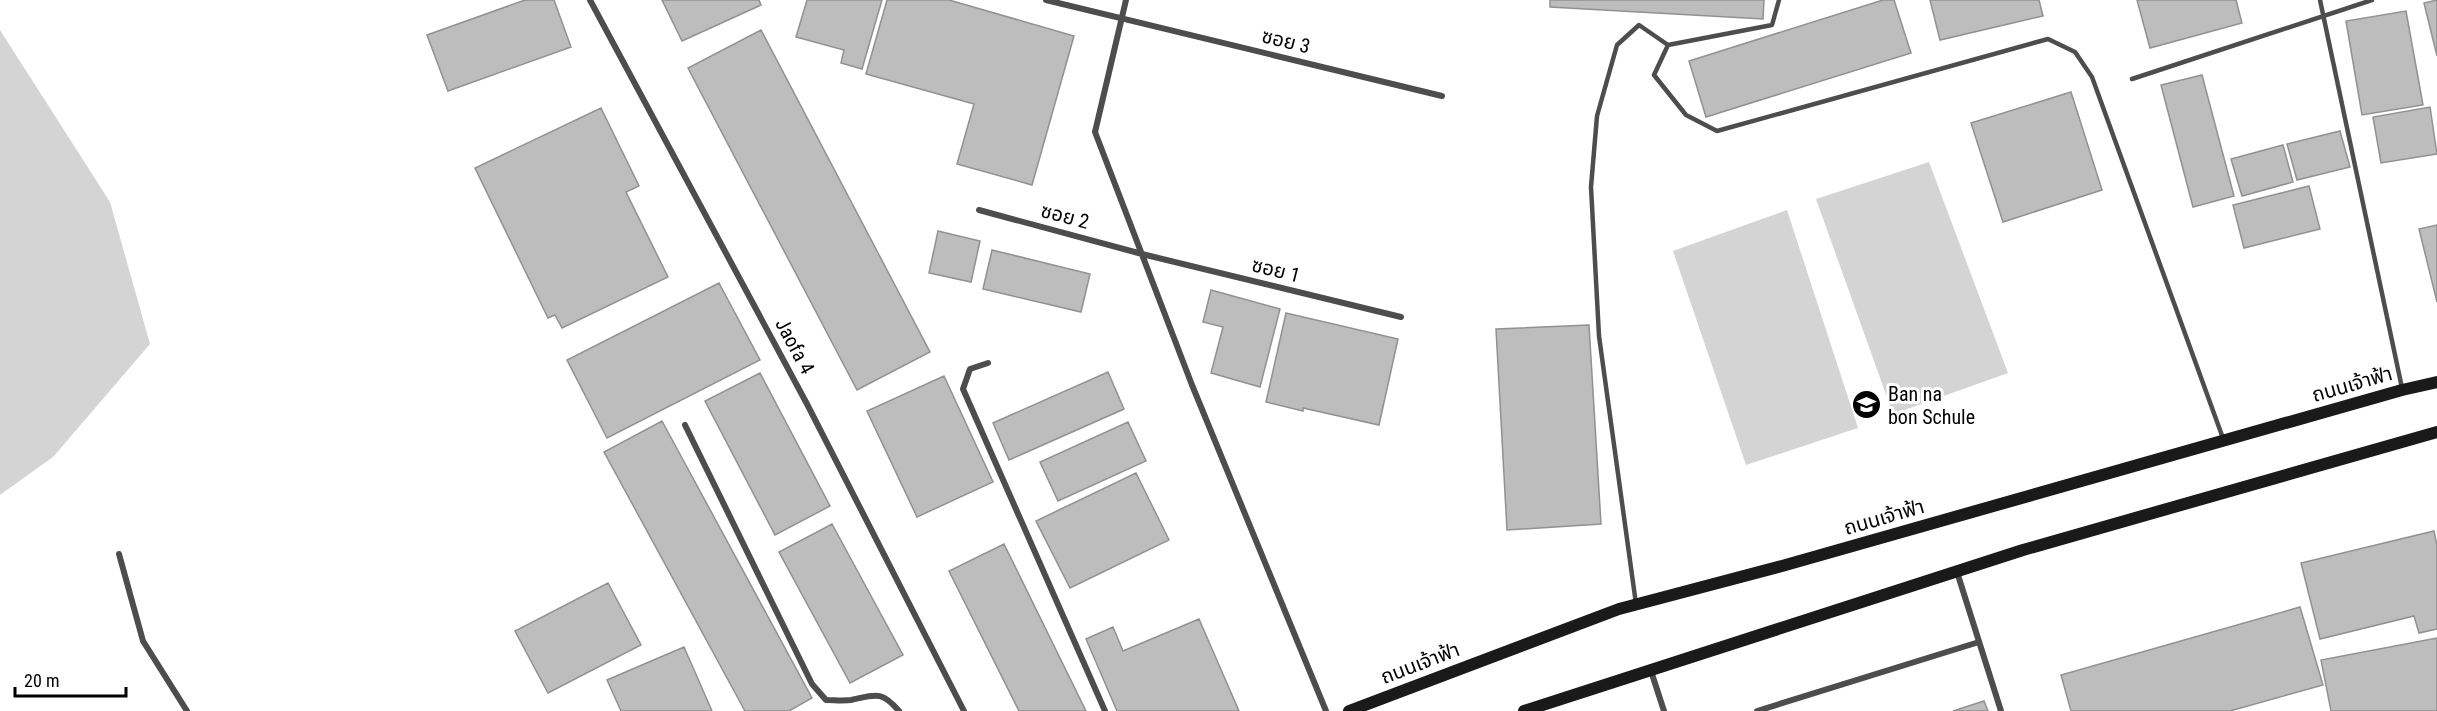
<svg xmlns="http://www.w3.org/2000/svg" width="2437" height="711" font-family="'Roboto Condensed','Noto Sans Thai',sans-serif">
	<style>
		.green { fill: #d4d4d4 }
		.building { fill: #bdbdbd; stroke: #919191; stroke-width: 1.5 }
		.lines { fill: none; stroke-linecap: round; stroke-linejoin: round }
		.service { stroke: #4d4d4d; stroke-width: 4.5 }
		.minor { stroke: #4d4d4d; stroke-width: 6 }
		.secondary { stroke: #1a1a1a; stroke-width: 12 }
		.labels { text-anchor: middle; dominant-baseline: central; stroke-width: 6; stroke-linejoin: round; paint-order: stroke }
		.street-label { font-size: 20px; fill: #000; stroke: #fff }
		.poi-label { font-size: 20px; fill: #000; stroke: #fff; text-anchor: start }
	</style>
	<rect width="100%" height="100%" fill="#fff"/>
	<path class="green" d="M0,30l110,172 40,142 -97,113 -53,38z
		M1929,162l79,211 -115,41 -77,-215z
		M1787,210l71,218 -112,37 -73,-214z"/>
	<path class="building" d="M525,0h29l17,47 -123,44 -21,-56z
		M662,0h97l2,5 -79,36z
		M807,0h75l-20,69 -21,-6 3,-13 -48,-13z
		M887,0h62l125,36 -42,149 -75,-21 17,-60 -108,-30z
		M1550,0h214l-1,19 -213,-12z
		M1883,0h11l17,53 -205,64 -17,-56z
		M1930,0h109l4,16 -103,24z
		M2137,0h99l6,23 -92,25z
		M2437,0v56l-13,-53z
		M2406,11l17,94 -61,10 -16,-94z
		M761,30l169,322 -73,38 -169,-322z
		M2202,75l32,121 -41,11 -32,-122z
		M2071,92l31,98 -99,32 -32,-99z
		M2430,107l7,47 -56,9 -8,-46z
		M601,108l38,78 -13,6 42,85 -106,51 -7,-13 -7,3 -73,-150z
		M2340,131l10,36 -53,13 -10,-36z
		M2283,145l10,37 -51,14 -11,-37z
		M2309,186l11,43 -76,19 -11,-43z
		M2437,225v77l-18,-73z
		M938,231l42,10 -9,41 -42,-9z
		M992,250l98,24 -9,38 -98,-23z
		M719,283l41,77 -153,78 -40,-78z
		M1211,290l69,19 -20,78 -49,-14 12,-46 -20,-5z
		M1286,313l112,26 -19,86 -76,-17v3l-37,-9z
		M1589,325l12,199 -94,6 -11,-201z
		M1108,372l16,37 -115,51 -16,-37z
		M760,373l70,133 -55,29 -70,-134z
		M944,376l49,106 -76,35 -50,-106z
		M662,421l150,277 -23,13h-44l-141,-259z
		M1128,422l18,39 -88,40 -18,-39z
		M1136,473l33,67 -99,48 -34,-67z
		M832,524l71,131 -53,28 -71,-131z
		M2434,531l3,14v84l-18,4 -5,-17 -94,23 -19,-76z
		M1004,544l82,167h-67l-70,-140z
		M608,583l33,62 -93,48 -33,-62z
		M2300,607l23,78 -93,26h-159l-10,-36z
		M1199,619l40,92h-122l-31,-72 27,-12 10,24z
		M2437,638v73h-106l-10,-51z
		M684,647l28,64h-91l-14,-31z
		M1984,701l4,10h-35z"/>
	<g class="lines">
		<path class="service" d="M2320,0l82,388
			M1668,45l-14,30 32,40 31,16 331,-92 27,13 17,25 132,364
			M2132,79l240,-79
			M1636,604l-37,-268 -8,-149 6,-71 20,-71 22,-20 29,20 104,-20 7,-25"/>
		<path class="minor" d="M590,0l217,404 157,307
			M1046,0l396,96
			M1126,0l-31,132 97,253 134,326
			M979,210l163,44 259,63
			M988,363l-18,6 -7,20 142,322
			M685,425l127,259 14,16c8,0 17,1 25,0 24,-5 30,-10 48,11
			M119,554l24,87 44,70
			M1957,572l44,139
			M1651,671l13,40
			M1757,711l222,-69"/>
		<path class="secondary" d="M1349,711l270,-102 163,-43 620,-176 35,-8
			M1524,711l499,-161 414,-118"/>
	</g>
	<defs>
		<symbol id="school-disc" viewBox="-11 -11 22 22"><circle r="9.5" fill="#000" stroke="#fff"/><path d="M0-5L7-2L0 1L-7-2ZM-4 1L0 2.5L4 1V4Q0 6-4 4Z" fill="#fff"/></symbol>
	</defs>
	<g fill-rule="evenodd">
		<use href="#school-disc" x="1850" y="388" width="33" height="33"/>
	</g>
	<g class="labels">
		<g class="street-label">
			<text transform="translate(1286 41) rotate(14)">ซอย 3</text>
			<text transform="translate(1065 216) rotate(15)">ซอย 2</text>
			<text transform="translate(1276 270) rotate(14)">ซอย 1</text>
			<text transform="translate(795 346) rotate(62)">Jaofa 4</text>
			<text transform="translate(2352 384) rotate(-16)">ถนนเจ้าฟ้า</text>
			<text transform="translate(1884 517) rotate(-16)">ถนนเจ้าฟ้า</text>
			<text transform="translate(1420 663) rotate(-21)">ถนนเจ้าฟ้า</text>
		</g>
		<g class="poi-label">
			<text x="1888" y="394">Ban na<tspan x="1888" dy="23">bon Schule</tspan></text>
		</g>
	</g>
	<path d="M15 687v9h111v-9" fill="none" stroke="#000000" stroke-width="3"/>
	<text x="24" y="687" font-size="18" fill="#000000" stroke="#ffffff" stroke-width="4.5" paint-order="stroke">20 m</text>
</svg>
